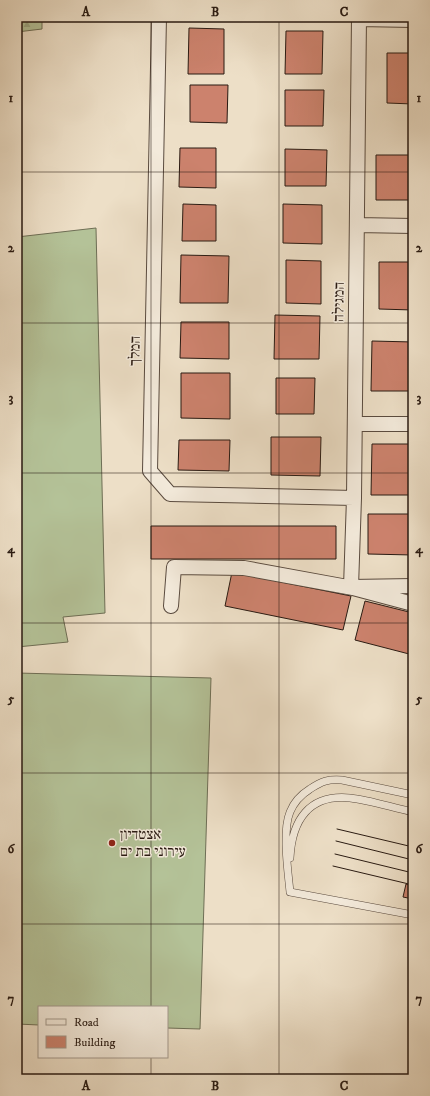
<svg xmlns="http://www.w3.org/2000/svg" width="430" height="1096" font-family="'IM FELL DW Pica','Frank Ruhl Libre',serif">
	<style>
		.forest { fill: url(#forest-firs); stroke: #6e6e55 }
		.pitch { fill: #b4c298; stroke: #6e6e55 }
		.building { fill: #cc826d; stroke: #291a12 }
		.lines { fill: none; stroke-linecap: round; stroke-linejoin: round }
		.service-casing { stroke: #5a4b3f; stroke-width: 8 }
		.minor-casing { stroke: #5a4b3f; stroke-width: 16 }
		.service { stroke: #f3eadb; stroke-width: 7 }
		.minor { stroke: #f3eadb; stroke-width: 14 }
		.tram { stroke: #291a12; stroke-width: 1 }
		.grid { fill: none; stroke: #291a12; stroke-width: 1; stroke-opacity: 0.55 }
		.poi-dot { fill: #8f2418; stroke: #f3eadb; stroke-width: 1.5 }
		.labels { text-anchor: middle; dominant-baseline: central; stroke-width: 3; stroke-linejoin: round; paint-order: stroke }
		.street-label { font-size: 15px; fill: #291a12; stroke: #f3eadb }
		.poi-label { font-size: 15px; fill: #291a12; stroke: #f3eadb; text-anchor: start }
		.neatline { fill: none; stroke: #291a12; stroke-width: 1.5 }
		.grid-label { font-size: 13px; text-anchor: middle; font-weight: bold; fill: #291a12 }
	</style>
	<defs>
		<pattern id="forest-firs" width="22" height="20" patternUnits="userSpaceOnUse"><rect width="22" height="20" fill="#b4c298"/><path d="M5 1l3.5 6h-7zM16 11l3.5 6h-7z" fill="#9ba682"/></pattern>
	</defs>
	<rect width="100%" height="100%" fill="#eddfc7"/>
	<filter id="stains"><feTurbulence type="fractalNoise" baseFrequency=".005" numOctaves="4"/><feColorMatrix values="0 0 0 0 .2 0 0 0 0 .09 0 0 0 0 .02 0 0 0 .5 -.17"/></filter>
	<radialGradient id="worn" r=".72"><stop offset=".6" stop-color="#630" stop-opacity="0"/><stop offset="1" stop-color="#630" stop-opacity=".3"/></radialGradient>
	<path class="forest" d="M17,17h25v12l-25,3z"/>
	<path class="pitch" d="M96,228l9,385 -42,4 5,25 -51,5v-410z
		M17,673l194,5 -11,351 -33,-1v-21h-128v18l-22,-1z"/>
	<path class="building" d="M189,28l35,1v45h-36z
		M286,31h37l-1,43h-37z
		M387,53h26v51l-26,-1z
		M190,85h38l-1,38 -37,-1z
		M285,90h39l-1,36h-38z
		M180,148h36v40l-37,-1z
		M285,149l42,1 -1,36h-41z
		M376,155h37v45h-37z
		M183,204l33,1v36h-34z
		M283,204l39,1v39l-39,-1z
		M181,255l48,1 -1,47h-48z
		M286,260l35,1v43l-35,-1z
		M379,262h34v48l-34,-1z
		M275,315l45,1 -1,43h-45z
		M181,322h48v37l-49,-1z
		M372,341l41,1v49h-42z
		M181,373h49v46l-49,-1z
		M276,378h39l-1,36h-38z
		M271,437h50l-1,39 -49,-1z
		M179,440h51l-1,31 -51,-1z
		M372,444h41v51h-42z
		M368,514h45v41l-45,-1z
		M151,526h185v33h-185z
		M232,572l119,24 -8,34 -118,-24z
		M365,601l48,12v42l-58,-15z
		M406,884l7,2v13l-10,-2z"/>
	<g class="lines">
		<defs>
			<path id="service" d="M290,858c2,-38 19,-64 60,-60 20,2 43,10 63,14
				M290,892c-2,-21 -8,-61 0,-80 4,-10 12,-18 20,-23 12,-8 18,-10 32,-9l71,15
				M290,892l123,23"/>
			<path id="minor" d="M159,17l-9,454 20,23 184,4
				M359,17l-5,481 -3,89 62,-1
				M359,19l54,1
				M357,225l56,1
				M355,424h58
				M171,606l3,-39 70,1 109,20 60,16"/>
		</defs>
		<use href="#service" class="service-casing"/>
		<use href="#minor" class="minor-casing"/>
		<use href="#service" class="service"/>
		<use href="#minor" class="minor"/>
		<path class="tram" d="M337,829l76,18
			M336,841l77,19
			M335,854l78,19
			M333,866l80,19"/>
	</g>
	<path class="grid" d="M151,17v990M279,17v1062M17,172h396M17,323h396M17,473h396M17,623h396M17,773h396M17,924h396M151,1057v22"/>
	<circle class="poi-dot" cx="112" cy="843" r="4"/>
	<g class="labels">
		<g class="street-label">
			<text transform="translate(339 302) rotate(-89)">המגילה</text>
			<text transform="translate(135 351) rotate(-89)">המלך</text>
		</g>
		<g class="poi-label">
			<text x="120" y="834">אצטדיון<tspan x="120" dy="17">עירוני בת ים</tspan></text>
		</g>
	</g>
	<rect width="430" height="1096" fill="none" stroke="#eddfc7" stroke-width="44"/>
	<rect x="38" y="1006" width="130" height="52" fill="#f3eadb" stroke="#a2978b"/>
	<rect x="46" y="1019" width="20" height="6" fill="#f3eadb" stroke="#a2978b"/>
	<text x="74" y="1026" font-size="12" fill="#291a12">Road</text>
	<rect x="46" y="1036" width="20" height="12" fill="#cc826d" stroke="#a2978b"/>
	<text x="74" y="1046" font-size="12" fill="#291a12">Building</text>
	<rect x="22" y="22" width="386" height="1052" class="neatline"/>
	<g class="grid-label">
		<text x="86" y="16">A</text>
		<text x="215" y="16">B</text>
		<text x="344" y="16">C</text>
		<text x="11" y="102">1</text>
		<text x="419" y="102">1</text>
		<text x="11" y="252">2</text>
		<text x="419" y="252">2</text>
		<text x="11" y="402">3</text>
		<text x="419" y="402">3</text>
		<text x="11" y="553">4</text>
		<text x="419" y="553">4</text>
		<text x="11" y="703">5</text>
		<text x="419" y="703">5</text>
		<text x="11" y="853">6</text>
		<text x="419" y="853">6</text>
		<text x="11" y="1003">7</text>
		<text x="419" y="1003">7</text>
		<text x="86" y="1090">A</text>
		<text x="215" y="1090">B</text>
		<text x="344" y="1090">C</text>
	</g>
	<rect width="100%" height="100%" filter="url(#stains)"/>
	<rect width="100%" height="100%" fill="url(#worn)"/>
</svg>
